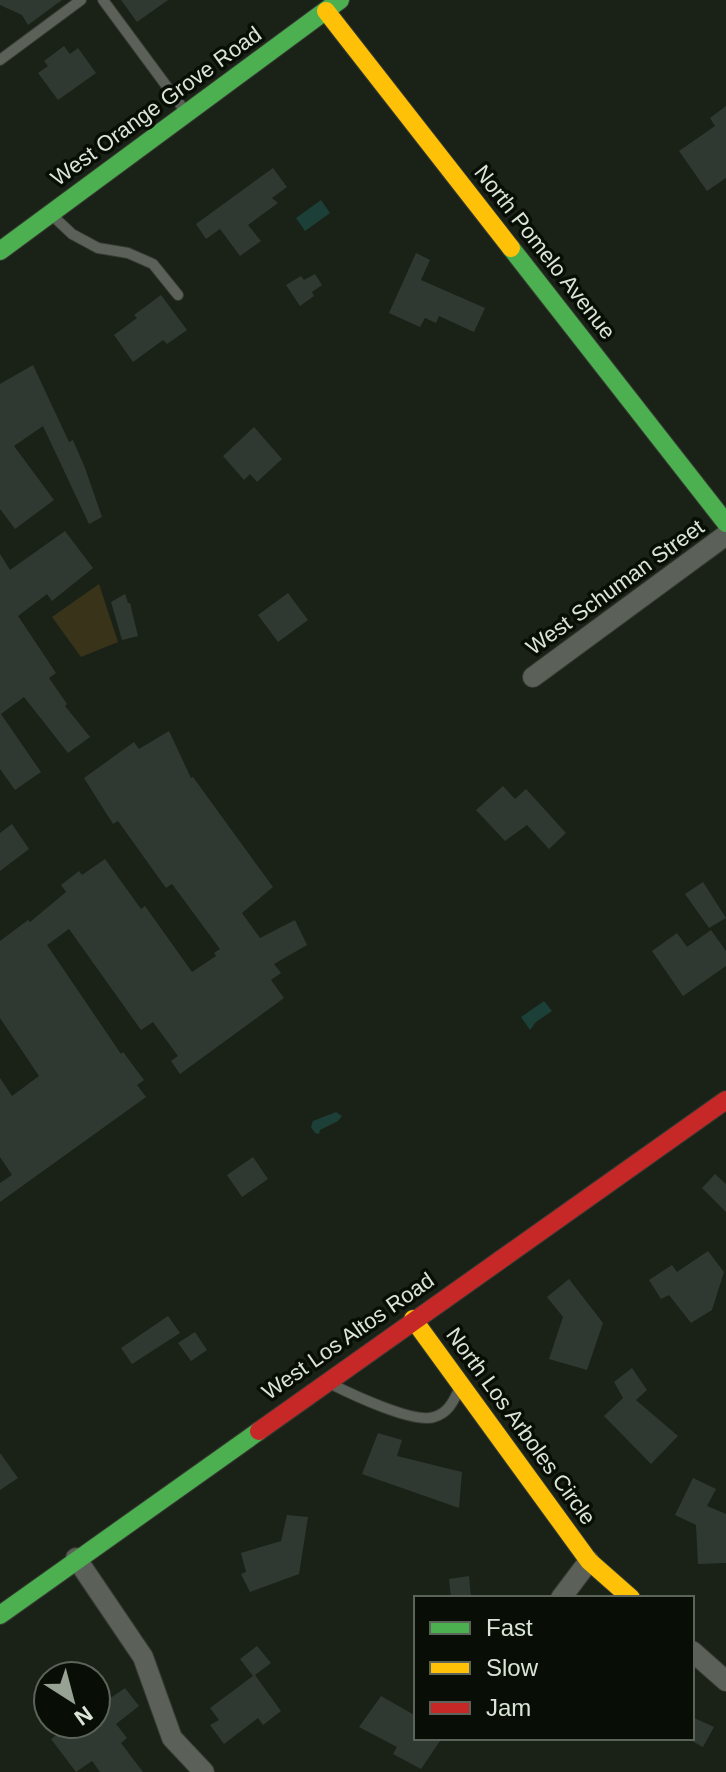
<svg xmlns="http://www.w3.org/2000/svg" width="726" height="1772" font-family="Arial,sans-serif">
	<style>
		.green { fill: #39331a }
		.water { fill: #1c3f38 }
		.building { fill: #303931 }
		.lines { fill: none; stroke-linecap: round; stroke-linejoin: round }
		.lane-casing { stroke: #353a32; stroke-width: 12 }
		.street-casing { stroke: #353a32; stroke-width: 22 }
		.fast-casing { stroke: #353a32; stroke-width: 20 }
		.slow-casing { stroke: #353a32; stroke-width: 20 }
		.jam-casing { stroke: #353a32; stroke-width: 20 }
		.lane { stroke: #5b6158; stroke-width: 10 }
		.street { stroke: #5b6158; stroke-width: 20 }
		.fast { stroke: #4caf50; stroke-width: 18 }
		.slow { stroke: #ffc107; stroke-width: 18 }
		.jam { stroke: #c62828; stroke-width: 18 }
		.labels { text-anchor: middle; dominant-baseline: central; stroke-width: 7; stroke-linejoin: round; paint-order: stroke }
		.street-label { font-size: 22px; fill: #dbe5d7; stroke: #080e06 }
	</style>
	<rect width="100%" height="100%" fill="#1a2217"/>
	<path class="green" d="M99,584l19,58 -37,15 -29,-40z"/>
	<path class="water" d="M321,200l9,13 -25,18 -9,-13z
		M544,1001l8,10 -16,11 -6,8 -9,-13z
		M336,1112l6,4 -4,5 -18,9 -1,4 -4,-1 -4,-6 2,-6z"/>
	<path class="building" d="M0,0h62l-34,25 -6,-10 -22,-10z
		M121,0h47l-31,22z
		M64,46l6,8 8,-6 18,25 -38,27 -20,-27 10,-7 -4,-5z
		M726,106v72l-19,13 -28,-40 36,-25 -5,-8z
		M273,168l14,19 -15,11 6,5 -30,22 13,16 -21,15 -20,-27 -14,10 -10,-15z
		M416,253l14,7 -9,20 64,28 -11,24 -35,-16 -3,7 -11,-5 -5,9 -31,-14z
		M315,274l7,11 -10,7 2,4 -14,10 -14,-21 15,-9 3,4z
		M161,295l26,35 -20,14 -4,-4 -30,22 -19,-27 23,-17 -3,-3z
		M33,365l36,77 4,-2 12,28 17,49 -13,7 -46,-98 -29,20 40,54 -39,29 -15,-20v-125z
		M254,427l28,32 -25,23 -7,-8 -6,6 -21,-24z
		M65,531l28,37 -41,33 -5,-7 -29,22 38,57 -7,5 18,26 -2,2 25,31 -22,16 -44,-56 -23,17 40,58 -26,18 -15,-21v-215l10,16z
		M288,593l20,27 -30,22 -20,-27z
		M125,594l3,9h2l8,33 -16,4 -11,-38z
		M169,731l22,47 2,-1 80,110 -31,26 18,25 35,-18 12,25 -33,19 7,9 -10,7 13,18 -104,76 -9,-13 7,-5 -25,-34 -12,8 -72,-101 -22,16 74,109 2,-2 21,28 -7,5 9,12 -146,105v-19l12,-8 -12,-18v-79l12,18 27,-20 -39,-58v-77l28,-21 2,2 36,-30 -5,-7 18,-14 3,4 23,-16 36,50 4,-3 47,66 24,-16 -2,-3 6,-4 -48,-65 -6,4 -48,-67 -5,3 -29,-46 50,-36 5,7z
		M503,786l12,13 11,-10 40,44 -17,16 -22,-24 -22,16 -29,-31z
		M12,824l17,25 -29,22v-38z
		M703,882l23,36 -17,10 -24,-34z
		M711,930l15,21v15l-43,30 -31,-45 25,-18 10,14z
		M253,1157l15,22 -26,18 -15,-22z
		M715,1174l11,10v28l-24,-24z
		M708,1251l16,21 -12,38 -21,13 -22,-28 -8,4 -12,-19 23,-15 5,7z
		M569,1279l34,44 -16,47 -38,-11 14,-42 -16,-20z
		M168,1316l12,17 -48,31 -11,-16z
		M195,1332l12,18 -16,11 -13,-18z
		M632,1368l15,22 -11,10 42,36 -27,28 -47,-48 19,-18 -9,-16z
		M378,1433l24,7 -5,16 65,16 -3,36 -97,-34z
		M0,1453l18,25 -18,12z
		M693,1478l23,11 -9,17 19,8v49l-28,1 -2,-39 -21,-10z
		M287,1515l21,2 -9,57 -49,18 -9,-18 5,-2 -5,-19 40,-12z
		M469,1576l2,22h-20l-2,-19z
		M257,1646l14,17 -16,12 26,36 -18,14 -5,-7 -34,26 -14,-19 9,-5 -9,-12 43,-32 -13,-17z
		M125,1688l14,18 -23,18 11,14 -6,5 22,29h-43l-8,-11 -16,11 -25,-33 19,-14 9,12 24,-19 -7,-9v-7l10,-7 3,4z
		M381,1696l35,20v22h26l-21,31 -28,-15 4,-7 -38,-20z
		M692,1717l22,10 -11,20 -11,-6z"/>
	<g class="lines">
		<defs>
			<path id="lane" d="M103,0l82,111
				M0,60l81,-60
				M55,218l17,16 26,14 30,5 25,11 25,31
				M331,1384c20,10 83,40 103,33 14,-4 19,-15 25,-27"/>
			<path id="street" d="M533,677l193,-142
				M76,1558l67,99 29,81 32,34
				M561,1598l28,-37
				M692,1651l34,30"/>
			<path id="fast" d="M511,248l215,275
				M0,251l340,-251
				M0,1615l259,-184"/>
			<path id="slow" d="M326,11l185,237
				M413,1319l176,242 42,37"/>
			<path id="jam" d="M259,1431l467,-331"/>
		</defs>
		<use href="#lane" class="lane-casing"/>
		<use href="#street" class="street-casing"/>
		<use href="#fast" class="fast-casing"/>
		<use href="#slow" class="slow-casing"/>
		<use href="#jam" class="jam-casing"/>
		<use href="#lane" class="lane"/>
		<use href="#street" class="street"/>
		<use href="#fast" class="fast"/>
		<use href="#slow" class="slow"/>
		<use href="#jam" class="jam"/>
	</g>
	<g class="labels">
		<g class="street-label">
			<text transform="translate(156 106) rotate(-36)">West Orange Grove Road</text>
			<text transform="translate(545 252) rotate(52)">North Pomelo Avenue</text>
			<text transform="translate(615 587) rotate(-36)">West Schuman Street</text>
			<text transform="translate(348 1336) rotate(-35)">West Los Altos Road</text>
			<text transform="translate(521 1426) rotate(54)">North Los Arboles Circle</text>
		</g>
	</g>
	<rect x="414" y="1596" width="280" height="144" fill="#080e06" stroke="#5c645a" stroke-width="2"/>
	<rect x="430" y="1622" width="40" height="12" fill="#4caf50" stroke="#5c645a" stroke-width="2"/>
	<text x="486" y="1636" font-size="24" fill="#dbe5d7">Fast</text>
	<rect x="430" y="1662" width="40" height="12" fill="#ffc107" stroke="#5c645a" stroke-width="2"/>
	<text x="486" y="1676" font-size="24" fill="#dbe5d7">Slow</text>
	<rect x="430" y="1702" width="40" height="12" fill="#c62828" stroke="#5c645a" stroke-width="2"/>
	<text x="486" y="1716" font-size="24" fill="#dbe5d7">Jam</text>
	<g transform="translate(72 1700) rotate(144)"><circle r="38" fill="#080e06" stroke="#5c645a" stroke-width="2"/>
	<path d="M0-6L14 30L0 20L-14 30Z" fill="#97a194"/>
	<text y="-12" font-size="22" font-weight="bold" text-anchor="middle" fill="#dbe5d7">N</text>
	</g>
</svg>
